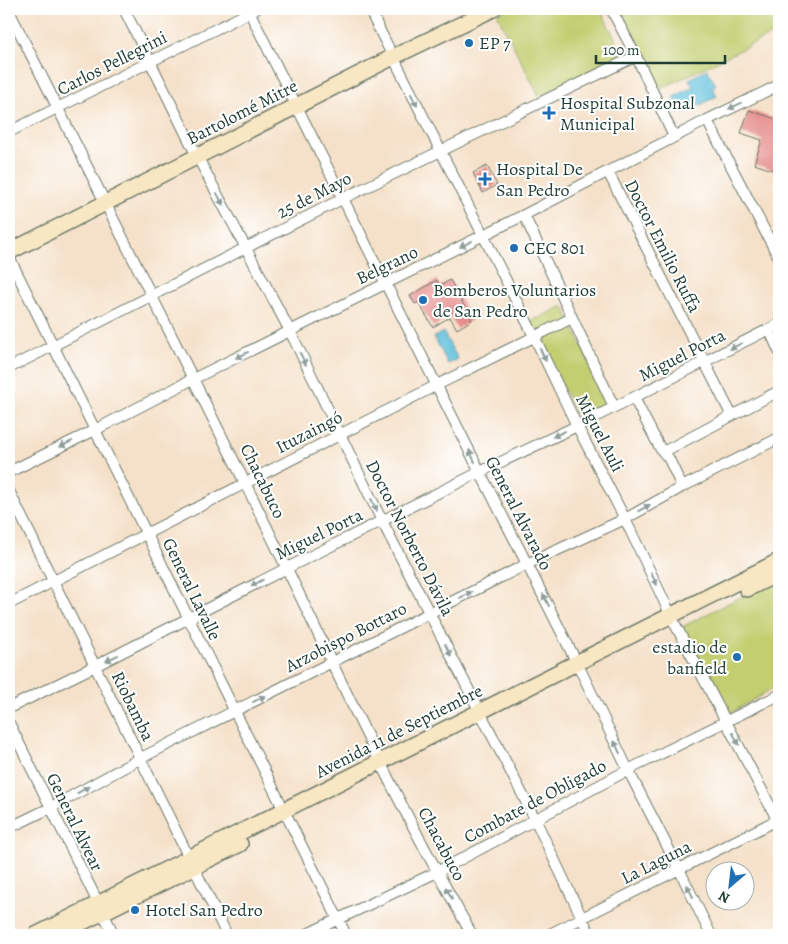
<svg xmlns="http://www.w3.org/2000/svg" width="788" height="944" font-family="Alegreya,serif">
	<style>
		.green { fill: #c2ce70; stroke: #708652 }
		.water { fill: #5dbfdb; stroke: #3e7e88 }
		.building { fill: #e58c8a }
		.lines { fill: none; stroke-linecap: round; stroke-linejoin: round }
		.street-casing { stroke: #6a7668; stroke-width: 12 }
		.secondary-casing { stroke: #6a7668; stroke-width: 18 }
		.street { stroke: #fff; stroke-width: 10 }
		.secondary { stroke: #f8e7c3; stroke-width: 15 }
		.oneway { fill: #8f9e9a }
		.poi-dot { fill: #1f6fb2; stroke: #fff; stroke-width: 2 }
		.labels { text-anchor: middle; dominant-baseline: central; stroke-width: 4; stroke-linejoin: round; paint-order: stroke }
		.poi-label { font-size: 18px; fill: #1f3d34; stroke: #fff; text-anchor: start }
		.street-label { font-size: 18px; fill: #1f3d34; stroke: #fff }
	</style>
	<rect width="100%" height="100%" fill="#fff"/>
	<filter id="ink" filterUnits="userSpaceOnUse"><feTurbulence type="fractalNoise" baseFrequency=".02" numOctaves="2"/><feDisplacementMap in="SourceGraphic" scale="10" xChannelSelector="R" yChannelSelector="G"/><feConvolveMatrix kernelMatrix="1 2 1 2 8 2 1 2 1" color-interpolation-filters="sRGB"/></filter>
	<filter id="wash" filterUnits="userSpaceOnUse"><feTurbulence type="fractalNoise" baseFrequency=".0096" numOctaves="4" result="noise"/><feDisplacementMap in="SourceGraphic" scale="20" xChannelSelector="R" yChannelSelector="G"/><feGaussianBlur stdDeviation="1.12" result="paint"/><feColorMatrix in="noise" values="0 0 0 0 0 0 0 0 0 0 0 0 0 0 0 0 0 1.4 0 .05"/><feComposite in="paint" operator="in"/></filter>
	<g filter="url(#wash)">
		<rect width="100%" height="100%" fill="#f5e1c9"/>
		<path class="green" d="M507,9h93l23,45 -84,42 -42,-82z
			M619,9h160v22l-119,58z
			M563,306l48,100 -30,18 -51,-102z
			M779,577v108l-50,29 -51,-85z"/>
		<path class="water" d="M707,69l9,16 -4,2 5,9 -33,18 -10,-17 19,-10 -4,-8z
			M443,332l15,27 -10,5 -14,-27z"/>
		<g id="blocks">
			<path class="building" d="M749,110l30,10 -3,13h3v39l-25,-8 8,-24 -21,-7z
				M487,166l10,19 -14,8 -10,-20z
				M437,280l3,6 10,-6 22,40 -15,9 -7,-12 -17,10 -15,-25 -3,2 -5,-8z"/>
		</g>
	</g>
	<g filter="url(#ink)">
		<use href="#blocks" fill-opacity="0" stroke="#6a7668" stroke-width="1"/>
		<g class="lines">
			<defs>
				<path id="street" d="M124,9l73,147 93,175 92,190 153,298 55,116
					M248,9l232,463 47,92 54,107 47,99 51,99 32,66
					M369,9l165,327 43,90 48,93 50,105 104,199
					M611,9l25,47 38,81
					M9,11c79,158 159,315 237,474 47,94 91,190 138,285 28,56 58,111 88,165
					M707,120l72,138
					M9,132l247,-123
					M608,172l124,244
					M524,215l90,192
					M9,257l337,678
					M769,329l10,22
					M9,368l335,-170 292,-142
					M634,398l26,50 9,11 13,28
					M663,452l116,-61
					M9,472l86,-42 98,-51 331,-164 183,-95 72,-35
					M9,491l218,444
					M9,604l428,-219 135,-67
					M9,708l86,-42 192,-98 193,-96 101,-48 198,-100
					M9,723l105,212
					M9,828l41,-20 91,-50 386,-194 98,-45 57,-32 97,-49
					M305,935l132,-63 191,-102 151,-75
					M548,935l231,-116"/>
				<path id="secondary" d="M9,252l384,-195 100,-48
					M747,589l32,-16
					M61,933l179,-89
					M36,935l743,-374"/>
			</defs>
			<use href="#street" class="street-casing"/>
			<use href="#secondary" class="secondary-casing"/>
			<use href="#street" class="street"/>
			<use href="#secondary" class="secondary"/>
		</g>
		<defs><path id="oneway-solid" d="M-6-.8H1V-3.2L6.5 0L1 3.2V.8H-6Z" transform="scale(1.25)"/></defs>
		<g class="oneway">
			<use href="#oneway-solid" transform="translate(414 100) rotate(63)"/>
			<use href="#oneway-solid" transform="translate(735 106) rotate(154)"/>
			<use href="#oneway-solid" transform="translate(220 199) rotate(62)"/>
			<use href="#oneway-solid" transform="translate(466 244) rotate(153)"/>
			<use href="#oneway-solid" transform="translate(736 346) rotate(153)"/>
			<use href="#oneway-solid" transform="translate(242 355) rotate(154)"/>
			<use href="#oneway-solid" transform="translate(543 355) rotate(64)"/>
			<use href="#oneway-solid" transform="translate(303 359) rotate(64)"/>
			<use href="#oneway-solid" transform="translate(559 434) rotate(155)"/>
			<use href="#oneway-solid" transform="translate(66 444) rotate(154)"/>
			<use href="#oneway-solid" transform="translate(472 456) rotate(-116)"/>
			<use href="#oneway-solid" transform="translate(374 505) rotate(65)"/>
			<use href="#oneway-solid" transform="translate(644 508) rotate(-29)"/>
			<use href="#oneway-solid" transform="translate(654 579) rotate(64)"/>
			<use href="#oneway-solid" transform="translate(257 583) rotate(152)"/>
			<use href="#oneway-solid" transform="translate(466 595) rotate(-27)"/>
			<use href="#oneway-solid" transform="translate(546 600) rotate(-116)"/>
			<use href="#oneway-solid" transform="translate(448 650) rotate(63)"/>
			<use href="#oneway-solid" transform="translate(112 658) rotate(153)"/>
			<use href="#oneway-solid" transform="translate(259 699) rotate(-27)"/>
			<use href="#oneway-solid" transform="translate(736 739) rotate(62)"/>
			<use href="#oneway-solid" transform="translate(617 747) rotate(-115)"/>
			<use href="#oneway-solid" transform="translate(83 790) rotate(-29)"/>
			<use href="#oneway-solid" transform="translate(690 891) rotate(-116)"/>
			<use href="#oneway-solid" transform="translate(449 893) rotate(-119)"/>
		</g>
	</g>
	<g class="poi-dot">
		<circle cx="469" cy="43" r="5"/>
		<path d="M546.5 105.5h5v5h5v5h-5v5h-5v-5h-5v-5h5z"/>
		<path d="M482.5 171.5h5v5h5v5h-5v5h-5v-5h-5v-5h5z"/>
		<circle cx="514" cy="248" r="5"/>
		<circle cx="423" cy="300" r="5"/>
		<circle cx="737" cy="657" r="5"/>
		<circle cx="135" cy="910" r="5"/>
	</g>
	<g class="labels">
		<g class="poi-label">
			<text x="479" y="43">EP 7</text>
			<text x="560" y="103">Hospital Subzonal<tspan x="560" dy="21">Municipal</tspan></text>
			<text x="496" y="169">Hospital De<tspan x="496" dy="21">San Pedro</tspan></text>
			<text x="524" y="248">CEC 801</text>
			<text x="433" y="290">Bomberos Voluntarios<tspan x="433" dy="21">de San Pedro</tspan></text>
			<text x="727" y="647" text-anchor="end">estadio de<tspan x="727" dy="21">banfield</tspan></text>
			<text x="145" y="910">Hotel San Pedro</text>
		</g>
		<g class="street-label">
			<text transform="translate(112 63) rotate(-27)">Carlos Pellegrini</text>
			<text transform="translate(242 112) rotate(-27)">Bartolomé Mitre</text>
			<text transform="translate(314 195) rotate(-27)">25 de Mayo</text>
			<text transform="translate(663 246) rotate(63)">Doctor Emilio Ruffa</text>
			<text transform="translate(387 265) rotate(-26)">Belgrano</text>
			<text transform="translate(682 355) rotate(-27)">Miguel Porta</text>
			<text transform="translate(309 432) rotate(-27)">Ituzaingó</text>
			<text transform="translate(600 433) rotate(63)">Miguel Auli</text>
			<text transform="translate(263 481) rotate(64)">Chacabuco</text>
			<text transform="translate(519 513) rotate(63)">General Alvarado</text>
			<text transform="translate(319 534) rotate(-26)">Miguel Porta</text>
			<text transform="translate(410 538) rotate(63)">Doctor Norberto Dávila</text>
			<text transform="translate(192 589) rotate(64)">General Lavalle</text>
			<text transform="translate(346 637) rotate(-27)">Arzobispo Bottaro</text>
			<text transform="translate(133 706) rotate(64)">Riobamba</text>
			<text transform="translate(399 731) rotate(-27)">Avenida 11 de Septiembre</text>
			<text transform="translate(535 801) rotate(-28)">Combate de Obligado</text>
			<text transform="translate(75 822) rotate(64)">General Alvear</text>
			<text transform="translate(442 844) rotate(62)">Chacabuco</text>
			<text transform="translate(656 862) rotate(-27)">La Laguna</text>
		</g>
	</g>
	<rect width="788" height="944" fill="none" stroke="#fff" stroke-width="30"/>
	<g transform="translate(730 886) rotate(208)"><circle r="24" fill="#ffffff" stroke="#a5b1ae"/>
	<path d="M0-4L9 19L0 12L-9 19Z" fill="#1f6fb2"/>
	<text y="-8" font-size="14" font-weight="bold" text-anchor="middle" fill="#1f3d34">N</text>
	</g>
	<path d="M596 55v8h129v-8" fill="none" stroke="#1f3d34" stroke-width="2.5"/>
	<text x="603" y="55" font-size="15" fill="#1f3d34" stroke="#ffffff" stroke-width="4" paint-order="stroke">100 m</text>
</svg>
